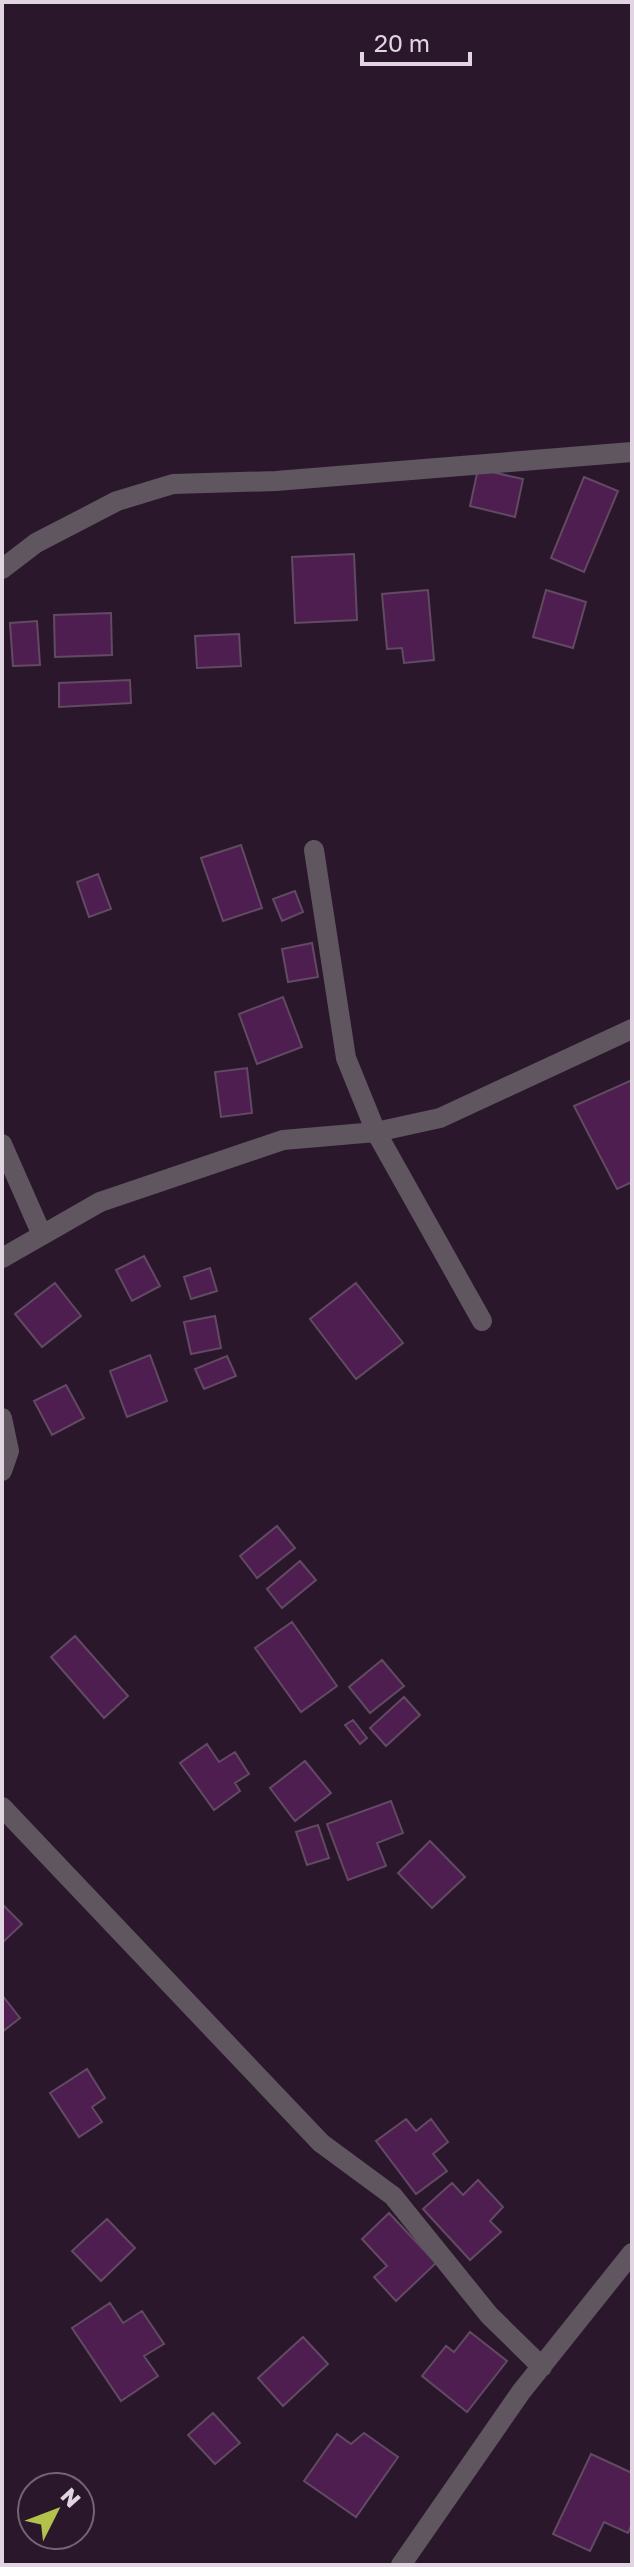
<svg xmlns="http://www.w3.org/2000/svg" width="634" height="2567" font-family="'Golos Text',sans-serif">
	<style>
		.building { fill: #4e1e50; stroke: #614a62; stroke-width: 2 }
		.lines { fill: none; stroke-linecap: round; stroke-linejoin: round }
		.minor { stroke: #605660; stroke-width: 20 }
	</style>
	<rect width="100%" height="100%" fill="#2b172c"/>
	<path class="building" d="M478,469l45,10 -8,38 -45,-11z
		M584,477l34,14 -34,81 -33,-14z
		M354,554l3,66 -62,3 -3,-66z
		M428,590l6,70 -30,3 -2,-15 -15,1 -5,-55z
		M546,590l40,12 -13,46 -40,-11z
		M111,613l1,42 -57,2 -1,-42z
		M37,621l3,44 -27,1 -3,-43z
		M239,634l2,32 -44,2 -2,-32z
		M130,680l1,23 -72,4v-24z
		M241,845l21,63 -39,13 -22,-63z
		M98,874l13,35 -22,8 -12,-35z
		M295,891l8,21 -21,9 -9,-22z
		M312,943l6,34 -30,5 -6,-33z
		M283,997l19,50 -45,17 -18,-50z
		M247,1068l5,45 -31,4 -6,-45z
		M632,1080v102l-15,7 -43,-83z
		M144,1256l16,30 -28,15 -16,-31z
		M210,1268l7,23 -26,8 -7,-22z
		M55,1283l26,33 -39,31 -27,-33z
		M356,1283l47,60 -47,36 -46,-60z
		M215,1316l6,32 -30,6 -7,-32z
		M150,1355l17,46 -40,16 -17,-46z
		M227,1356l9,20 -32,13 -9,-20z
		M66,1385l18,33 -32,17 -18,-34z
		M277,1526l18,22 -38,30 -17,-22z
		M300,1561l16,19 -34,28 -15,-19z
		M292,1622l45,64 -36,26 -46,-64z
		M75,1636l53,60 -24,22 -53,-61z
		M382,1660l22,26 -34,27 -21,-26z
		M404,1697l16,18 -34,31 -16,-18z
		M353,1720l14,18 -7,6 -15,-19z
		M207,1744l12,18 16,-10 14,22 -14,9 5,8 -26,19 -34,-47z
		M305,1761l26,32 -36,28 -25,-33z
		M391,1801l12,32 -26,10 9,23 -38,14 -21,-56z
		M318,1825l11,33 -22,7 -11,-33z
		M430,1841l35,36 -33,31 -34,-35z
		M2,1904l20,20 -20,19z
		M2,1995l18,23 -18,14z
		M87,2069l18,29 -13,9 10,15 -23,15 -29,-44z
		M406,2119l10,12 15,-12 17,23 -15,12 14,17 -31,23 -40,-53z
		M478,2180l25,27 -13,14 11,11 -31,28 -47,-51 29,-26 11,12z
		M389,2213l47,50 -40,38 -22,-24 13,-11 -25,-27z
		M107,2219l28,29 -34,33 -29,-30z
		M110,2303l13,20 19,-12 22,33 -20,12 14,20 -37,25 -49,-73z
		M470,2332l37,29 -40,51 -45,-36 24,-30 8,6z
		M303,2337l25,27 -45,42 -25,-28z
		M213,2413l27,30 -25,21 -27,-29z
		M364,2433l34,24 -42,60 -52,-36 33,-47 14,10z
		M591,2454l41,19v51l-4,9 -24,-11 -14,29 -37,-17z"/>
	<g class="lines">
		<path class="minor" d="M2,569l34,-26 81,-42 56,-17 103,-3 356,-29
			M314,850l32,208 30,74 106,189
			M2,1144l40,91
			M2,1258l98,-56 183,-62 93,-8 64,-14 192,-89
			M2,1418l7,33 -7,20
			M2,1807l319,336 72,53 96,119 53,52
			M401,2565l120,-173 111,-139"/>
	</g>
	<rect width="634" height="2567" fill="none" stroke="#e2d5e2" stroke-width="8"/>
	<g transform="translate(56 2511) rotate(48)"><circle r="38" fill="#2b172c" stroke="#746375" stroke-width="2"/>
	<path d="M0-6L14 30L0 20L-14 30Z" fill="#b3c24b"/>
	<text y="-12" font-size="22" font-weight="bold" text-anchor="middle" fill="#e2d5e2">N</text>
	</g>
	<path d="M362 52v12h108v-12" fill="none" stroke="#e2d5e2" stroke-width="4"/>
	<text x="374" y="52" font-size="24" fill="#e2d5e2" stroke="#2b172c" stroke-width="6" paint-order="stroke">20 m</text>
</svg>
